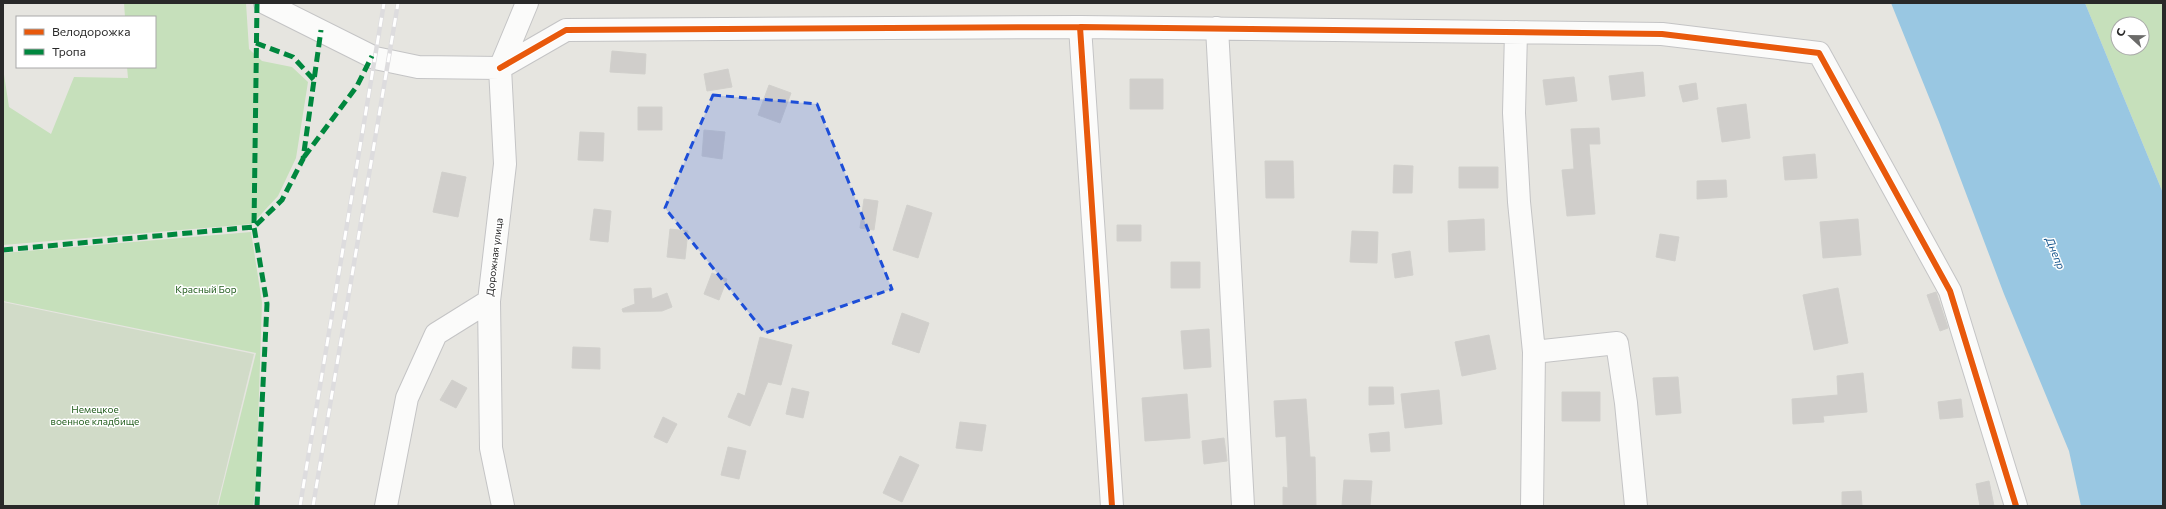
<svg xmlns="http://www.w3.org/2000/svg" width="2166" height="509" font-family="Commissioner,sans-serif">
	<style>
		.green { fill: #c6e0bb; fill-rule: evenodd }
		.cemetery { fill: #d1dbc8 }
		.water { fill: #99c7e2 }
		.building { fill: #d0cecb; stroke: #d1d0cc }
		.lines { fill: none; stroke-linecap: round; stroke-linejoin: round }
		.minor-casing { stroke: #c4c4c5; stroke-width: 24 }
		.minor { stroke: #fbfbfa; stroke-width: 22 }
		.rail-casing { stroke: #dddcde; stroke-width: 4.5 }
		.rail { stroke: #fff; stroke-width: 3; stroke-dasharray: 9; stroke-linecap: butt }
		.quiet { stroke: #00873e; stroke-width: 5; stroke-dasharray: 10 5; stroke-linecap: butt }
		.cycleway-casing { stroke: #fff; stroke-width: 8 }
		.cycleway { stroke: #e8590c; stroke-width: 6 }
		.marked { fill: #1d4ed8; fill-opacity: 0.2; stroke: #1d4ed8; stroke-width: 3; stroke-dasharray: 8 5; stroke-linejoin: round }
		.labels { text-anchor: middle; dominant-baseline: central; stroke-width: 3; stroke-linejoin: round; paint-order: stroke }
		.street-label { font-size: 10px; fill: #292929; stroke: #fff }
		.park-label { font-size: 10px; fill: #255f20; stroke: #fff }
		.water-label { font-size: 11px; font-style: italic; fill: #19578d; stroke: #fff }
	</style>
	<rect width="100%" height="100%" fill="#e6e5e0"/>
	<path class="green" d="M124,3h122l3,46 13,12 30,6 16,15 -12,76 -18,38 -26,28 -249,21v-177l6,39 42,27 23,-57 54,1 -1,-11h28v-50h-30z
		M2085,3h78v190zM2118,24h24v24h-24z
		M251,232l11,70 -6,184 -3,20h-35l38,-153 -253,-52v-48z"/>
	<path class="cemetery" d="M3,302l251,52 -37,152h-214z"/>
	<path class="water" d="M1891,3h194l78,190v313h-82l-12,-55 -65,-157 -65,-172z"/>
	<path class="building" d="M612,51l34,3 -1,20 -35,-2z
		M728,69l4,18 -25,4 -3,-17z
		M1643,72l2,24 -33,4 -3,-24z
		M1574,77l3,24 -31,4 -3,-25z
		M1130,79h33v30h-33z
		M1696,83l2,16 -15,3 -4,-16z
		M769,85l22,8 -11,30 -22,-8z
		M1746,104l4,34 -28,4 -5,-34z
		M638,107h24v23h-24z
		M1599,128l1,16h-11l6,70 -28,2 -5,-46 12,-1 -3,-40z
		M704,130l21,2 -3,27 -20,-3z
		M580,132l24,1 -1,28 -25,-1z
		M1815,154l2,24 -32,2 -2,-23z
		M1265,161h28l1,37h-28z
		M1394,165l19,1 -1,27h-19z
		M1459,167h39v21h-39z
		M442,172l24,5 -8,40 -25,-5z
		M1726,180l1,17 -30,2v-18z
		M864,199l14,2 -4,29 -14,-2z
		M907,205l25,8 -14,45 -25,-8z
		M594,209l17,2 -3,31 -18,-2z
		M1484,219l1,31 -36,2 -1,-31z
		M1858,219l3,36 -38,3 -3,-36z
		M1117,225h24v16h-24z
		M670,229l18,2 -3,28 -18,-2z
		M1352,231l26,1 -1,31 -27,-1z
		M1660,234l19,3 -4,24 -19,-4z
		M1410,251l3,24 -18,3 -3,-24z
		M1171,262h29v26h-29z
		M712,273l15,6 -8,21 -15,-6z
		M651,288l1,11 15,-6 5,14 -10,4 -39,1 -1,-3 13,-5 -1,-15z
		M1838,288l10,55 -34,7 -11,-55z
		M1936,292l12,36 -8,3 -13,-36z
		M902,313l27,10 -10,30 -27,-9z
		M1209,329l2,38 -27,2 -3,-38z
		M1489,335l7,34 -34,7 -7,-34z
		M760,337l32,8 -11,40 -13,-3 -18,44 -22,-9 10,-24 7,3z
		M573,347l27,1v21l-28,-1z
		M1863,373l4,39 -44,4 1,6 -31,2 -1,-25 46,-4 -1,-19z
		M1678,377l3,36 -25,2 -3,-37z
		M452,380l15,8 -11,20 -16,-8z
		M1369,387h24l1,17 -25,1z
		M792,388l17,4 -6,26 -17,-4z
		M1439,390l3,34 -37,4 -4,-34z
		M1562,392h38v29h-38z
		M1187,394l3,44 -45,3 -3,-43z
		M1306,399l4,58h5l1,49h-33v-19l5,1 -2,-52 -10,1 -2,-36z
		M1961,399l2,18 -23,2 -2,-17z
		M663,417l14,7 -10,19 -13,-6z
		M960,422l26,3 -4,26 -26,-3z
		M1389,432l1,19 -19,1 -2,-18z
		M1224,438l3,23 -23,3 -2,-23z
		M728,447l18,4 -7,28 -18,-4z
		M900,456l19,9 -17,37 -19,-9z
		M1344,480l28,1 -2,25h-28z
		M1989,481l5,25h-14l-4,-22z
		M1861,491l1,15h-20v-14z"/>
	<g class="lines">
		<defs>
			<path id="minor" d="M265,3l110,55 43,9 82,1
				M1080,27l582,7 157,19 131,238 66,215
				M1217,28l26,478
				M1516,32l-2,81 5,89 15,150 83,-9 9,60 10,103
				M500,68l66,-38 514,-3 32,479
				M489,301l2,147 12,58
				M386,506l21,-108 29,-64 53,-33 16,-137 -5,-96 27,-65
				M1532,506l2,-154"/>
		</defs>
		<use href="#minor" class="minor-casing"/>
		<use href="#minor" class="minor"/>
		<defs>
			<path id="rail" d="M300,506l84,-503
				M313,506l85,-503"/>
		</defs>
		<use href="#rail" class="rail-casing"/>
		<use href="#rail" class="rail"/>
		<path class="quiet" d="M257,3l-3,224 13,77 -10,202
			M256,43l37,14 22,24
			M304,157l53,-71 15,-30
			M3,250l251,-23 28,-27 21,-41 18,-129"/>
		<defs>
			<path id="cycleway" d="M1080,27l582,7 157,19 131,238 66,215
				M500,68l66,-38 514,-3 32,479"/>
		</defs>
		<use href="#cycleway" class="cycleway-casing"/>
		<use href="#cycleway" class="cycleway"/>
	</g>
	<path class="marked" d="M713,95l104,9 75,185 -127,44 -100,-125z"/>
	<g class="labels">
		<g class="street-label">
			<text transform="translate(494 257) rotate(-83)">Дорожная улица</text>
		</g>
		<g class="park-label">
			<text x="206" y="289">Красный Бор</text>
			<text x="95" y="409">Немецкое<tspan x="95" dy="12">военное кладбище</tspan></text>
		</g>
		<g class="water-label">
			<text transform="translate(2056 253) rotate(68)">Днепр</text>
		</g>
	</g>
	<rect width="2166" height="509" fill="none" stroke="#292929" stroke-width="8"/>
	<rect x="16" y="16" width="140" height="52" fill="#ffffff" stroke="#a9a9a9"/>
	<rect x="24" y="29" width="20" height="6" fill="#e8590c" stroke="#a9a9a9"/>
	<text x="52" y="36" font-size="12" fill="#292929">Велодорожка</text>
	<rect x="24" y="49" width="20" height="6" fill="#00873e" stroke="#a9a9a9"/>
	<text x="52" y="56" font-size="12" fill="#292929">Тропа</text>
	<g transform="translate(2130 36) rotate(292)"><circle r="19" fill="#ffffff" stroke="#a9a9a9"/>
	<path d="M0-3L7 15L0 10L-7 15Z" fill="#6b6b69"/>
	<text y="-6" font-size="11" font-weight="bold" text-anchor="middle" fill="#292929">С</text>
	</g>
</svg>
